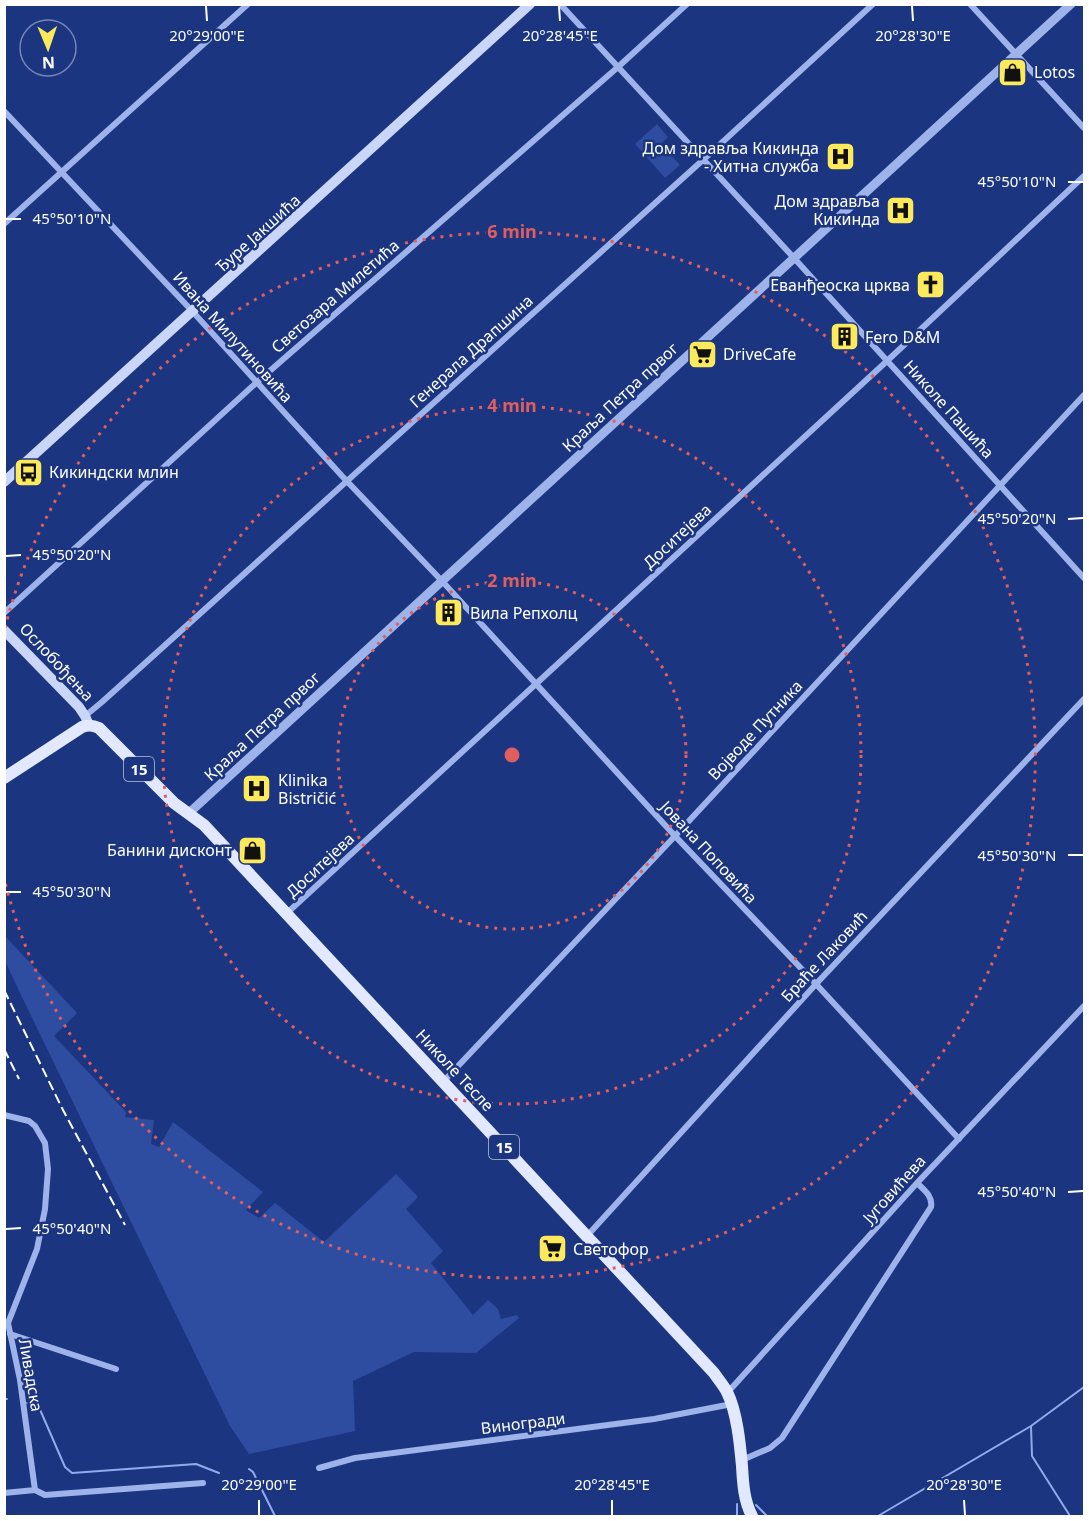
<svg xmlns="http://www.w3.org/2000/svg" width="1089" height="1521" font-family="'Noto Sans',sans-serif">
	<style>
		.green { fill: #2e4ca0 }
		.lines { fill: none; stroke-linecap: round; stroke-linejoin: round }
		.stream { stroke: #91abec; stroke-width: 2 }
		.minor { stroke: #9eb3ea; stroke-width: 6 }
		.tertiary { stroke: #9eb3ea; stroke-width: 9 }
		.secondary { stroke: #cad6f8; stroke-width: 10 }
		.primary { stroke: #e2e8fe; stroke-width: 12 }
		.rail { stroke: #fff; stroke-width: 2; stroke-dasharray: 10 4.5; stroke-linecap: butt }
		.ticks { fill: none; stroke: #fff; stroke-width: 2 }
		.ring { fill: none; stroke: #e05e5e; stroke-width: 3; stroke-dasharray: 3 6 }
		.labels { text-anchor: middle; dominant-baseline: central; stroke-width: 5; stroke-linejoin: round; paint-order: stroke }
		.shield { fill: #1b3581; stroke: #bbc2d9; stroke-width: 1.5 }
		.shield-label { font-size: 15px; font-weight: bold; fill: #fff }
		.poi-label { font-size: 16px; fill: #fff; stroke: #1b3581; text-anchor: start }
		.street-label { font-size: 16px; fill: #fff; stroke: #1b3581 }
		.ticks-label { font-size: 15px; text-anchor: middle; fill: #fff; stroke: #1b3581; stroke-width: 5; stroke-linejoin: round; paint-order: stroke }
		.centre { fill: #e05e5e; stroke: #1b3581; stroke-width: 3 }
		.ring-label { font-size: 18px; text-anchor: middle; font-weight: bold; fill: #e05e5e; stroke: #1b3581; stroke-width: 5; stroke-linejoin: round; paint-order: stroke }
	</style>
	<rect width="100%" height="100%" fill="#1b3581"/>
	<path class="green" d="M657,124l11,13 -7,7 19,21 -15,13 -30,-34z
		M5,936l72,77 -23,23 72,76 -1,5 29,3 -3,24 8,3 14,-25 90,70 -17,18 13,8 16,-15 49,39 72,-68 22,23 -12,12 37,42 -12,12 42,52 15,-15 10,9 3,10 16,-4 2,3 -43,35 -62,-1 -61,29 2,50 -106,23 -19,-28 -210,-433 -15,-32z"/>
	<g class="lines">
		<path class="stream" d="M4,1399h3
			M27,1403l11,2 27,62 7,6 124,-9 23,9
			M1031,1426l1,30 38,60
			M249,1469l4,3 22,44
			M737,1504v12
			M756,1505l11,11
			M878,1516l153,-90 53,-39"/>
		<path class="minor" d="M560,4l234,254 290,320
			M970,4l114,124
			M4,111l189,201 149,164 100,105 233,255 141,148 143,155
			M4,224l244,-220
			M4,613l252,-230 362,-316 69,-63
			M85,716l17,-14 602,-543 169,-155
			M287,913l600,-552 197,-185
			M443,1082l232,-246 409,-441
			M4,1115l25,6 6,5 10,17 3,26 -3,40 -8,40 -29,74 12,57 15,110
			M587,1236l229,-252 268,-285
			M10,1334l106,35
			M728,1392l189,-209 167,-177
			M742,1460l28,-12 12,-10 149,-231c2,-11 -7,-17 -14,-24
			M319,1468l36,-10 299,-39 78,-15
			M4,1493l31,-3 10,5 158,-12"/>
		<path class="tertiary" d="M189,813l882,-809"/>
		<path class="secondary" d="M4,482l526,-478
			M4,630l75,77 6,9 4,9"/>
		<path class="primary" d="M4,778l78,-51c6,-2 10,-2 17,1l75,75 30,22 510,548c4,6 10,13 13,19 10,20 13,52 15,74 1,18 2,35 10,50"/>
		<path class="rail" d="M4,990l59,120 62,115
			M4,1049l15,30"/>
	</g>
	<path class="ticks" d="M206,6l1,15M559,6l1,15M912,6l1,15M1068,182h15M6,219h15M1068,519l15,-1M6,556l15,-1M1068,855h15M6,892h15M1068,1192l15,-1M6,1229l15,-1M259,1500v15M612,1500v15M964,1500l1,15"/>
	<g class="ring">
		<circle cx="512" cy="755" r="174"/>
		<circle cx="512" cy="755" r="349"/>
		<path d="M5 628A523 523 0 1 1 5 882"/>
	</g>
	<defs>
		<symbol id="shop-square" viewBox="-11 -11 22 22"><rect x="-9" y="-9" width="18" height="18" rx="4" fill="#fcea5a" stroke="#1b3581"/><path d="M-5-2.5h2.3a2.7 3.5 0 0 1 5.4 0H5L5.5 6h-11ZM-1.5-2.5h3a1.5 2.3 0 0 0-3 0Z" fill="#111"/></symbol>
		<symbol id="hospital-square" viewBox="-11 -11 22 22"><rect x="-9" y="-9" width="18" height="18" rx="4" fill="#fcea5a" stroke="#1b3581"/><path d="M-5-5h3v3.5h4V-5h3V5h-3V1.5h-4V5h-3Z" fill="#111"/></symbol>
		<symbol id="church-square" viewBox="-11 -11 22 22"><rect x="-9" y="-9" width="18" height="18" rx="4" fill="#fcea5a" stroke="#1b3581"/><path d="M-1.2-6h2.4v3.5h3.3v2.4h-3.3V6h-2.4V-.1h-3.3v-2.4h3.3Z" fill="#111"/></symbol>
		<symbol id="building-square" viewBox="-11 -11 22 22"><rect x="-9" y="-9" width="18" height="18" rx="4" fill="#fcea5a" stroke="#1b3581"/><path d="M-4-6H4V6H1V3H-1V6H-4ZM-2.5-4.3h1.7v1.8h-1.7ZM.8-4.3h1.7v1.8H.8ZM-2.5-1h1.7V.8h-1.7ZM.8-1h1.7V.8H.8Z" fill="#111"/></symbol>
		<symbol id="supermarket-square" viewBox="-11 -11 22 22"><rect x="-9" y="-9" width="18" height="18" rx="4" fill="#fcea5a" stroke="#1b3581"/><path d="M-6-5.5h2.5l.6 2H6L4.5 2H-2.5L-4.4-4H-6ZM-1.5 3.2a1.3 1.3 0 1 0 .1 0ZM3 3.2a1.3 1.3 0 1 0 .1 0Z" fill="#111"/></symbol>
		<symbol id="bus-square" viewBox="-11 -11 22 22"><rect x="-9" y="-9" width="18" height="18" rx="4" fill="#fcea5a" stroke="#1b3581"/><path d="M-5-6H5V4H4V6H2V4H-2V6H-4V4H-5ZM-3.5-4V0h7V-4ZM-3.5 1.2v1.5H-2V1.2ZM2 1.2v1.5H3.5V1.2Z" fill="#111"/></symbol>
	</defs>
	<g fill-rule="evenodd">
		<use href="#shop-square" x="996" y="56" width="33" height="33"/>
		<use href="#hospital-square" x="824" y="140" width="33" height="33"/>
		<use href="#hospital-square" x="884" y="194" width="33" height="33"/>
		<use href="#church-square" x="914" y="268" width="33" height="33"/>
		<use href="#building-square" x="828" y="320" width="33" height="33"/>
		<use href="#supermarket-square" x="686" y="338" width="33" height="33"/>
		<use href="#bus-square" x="12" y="456" width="33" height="33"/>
		<use href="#building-square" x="432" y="596" width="33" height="33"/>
		<use href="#hospital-square" x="240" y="772" width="33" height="33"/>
		<use href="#shop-square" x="236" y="834" width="33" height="33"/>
		<use href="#supermarket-square" x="536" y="1232" width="33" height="33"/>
	</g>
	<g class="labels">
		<g class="shield">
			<rect x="124" y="757" width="30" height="24" rx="4.5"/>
			<rect x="489" y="1135" width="30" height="24" rx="4.5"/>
		</g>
		<g class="shield-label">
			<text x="139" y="769">15</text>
			<text x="504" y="1147">15</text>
		</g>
		<g class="poi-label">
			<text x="1034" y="72">Lotos</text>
			<text x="819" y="148" text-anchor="end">Дом здравља Кикинда<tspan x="819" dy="18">- Хитна служба</tspan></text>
			<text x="880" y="201" text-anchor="end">Дом здравља<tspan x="880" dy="18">Кикинда</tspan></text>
			<text x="910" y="285" text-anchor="end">Еванђеоска црква</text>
			<text x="865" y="337">Fero D&amp;M</text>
			<text x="723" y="354">DriveCafe</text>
			<text x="49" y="472">Кикиндски млин</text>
			<text x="470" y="613">Вила Репхолц</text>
			<text x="278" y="780">Klinika<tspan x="278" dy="18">Bistričić</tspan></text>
			<text x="232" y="850" text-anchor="end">Банини дисконт</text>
			<text x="573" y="1249">Светофор</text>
		</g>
		<g class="street-label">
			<text transform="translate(258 233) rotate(-42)">Ђуре Јакшића</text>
			<text transform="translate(335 296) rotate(-41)">Светозара Милетића</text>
			<text transform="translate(233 337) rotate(48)">Ивана Милутиновића</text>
			<text transform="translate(471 351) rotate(-42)">Генерала Драпшина</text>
			<text transform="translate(620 397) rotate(-43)">Краља Петра првог</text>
			<text transform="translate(949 409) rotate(48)">Николе Пашића</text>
			<text transform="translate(677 536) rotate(-43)">Доситејева</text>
			<text transform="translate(57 662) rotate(47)">Ослобођења</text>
			<text transform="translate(262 726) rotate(-43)">Краља Петра првог</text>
			<text transform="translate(755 730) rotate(-47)">Војводе Путника</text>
			<text transform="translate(709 852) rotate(47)">Јована Поповића</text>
			<text transform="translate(320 865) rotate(-43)">Доситејева</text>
			<text transform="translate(824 956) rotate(-47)">Браће Лаковић</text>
			<text transform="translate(455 1070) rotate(47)">Николе Тесле</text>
			<text transform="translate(894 1189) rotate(-48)">Југовићева</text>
			<text transform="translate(31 1375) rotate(80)">Ливадска</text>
			<text transform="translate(523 1423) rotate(-7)">Виногради</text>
		</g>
	</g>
	<g class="ticks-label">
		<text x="207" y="41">20°29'00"E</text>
		<text x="560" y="41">20°28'45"E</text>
		<text x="913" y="41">20°28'30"E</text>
		<text x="1017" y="187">45°50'10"N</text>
		<text x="72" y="224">45°50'10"N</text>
		<text x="1017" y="524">45°50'20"N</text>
		<text x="72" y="560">45°50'20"N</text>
		<text x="1017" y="861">45°50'30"N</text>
		<text x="72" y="897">45°50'30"N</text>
		<text x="1017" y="1197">45°50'40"N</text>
		<text x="72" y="1234">45°50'40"N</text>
		<text x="259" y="1490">20°29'00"E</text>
		<text x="612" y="1490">20°28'45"E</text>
		<text x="964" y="1490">20°28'30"E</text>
	</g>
	<circle cx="512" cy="755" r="9" class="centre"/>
	<g class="ring-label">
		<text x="512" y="238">6 min</text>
		<text x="512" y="412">4 min</text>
		<text x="512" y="587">2 min</text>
	</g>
	<rect width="1089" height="1521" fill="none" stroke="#ffffff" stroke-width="12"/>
	<g transform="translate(48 48) rotate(178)"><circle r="28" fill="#1b3581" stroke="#7686b3" stroke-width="1.5"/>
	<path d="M0-4.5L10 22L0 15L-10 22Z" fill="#fcea5a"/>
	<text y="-9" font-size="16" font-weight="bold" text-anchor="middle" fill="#ffffff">N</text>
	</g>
</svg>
